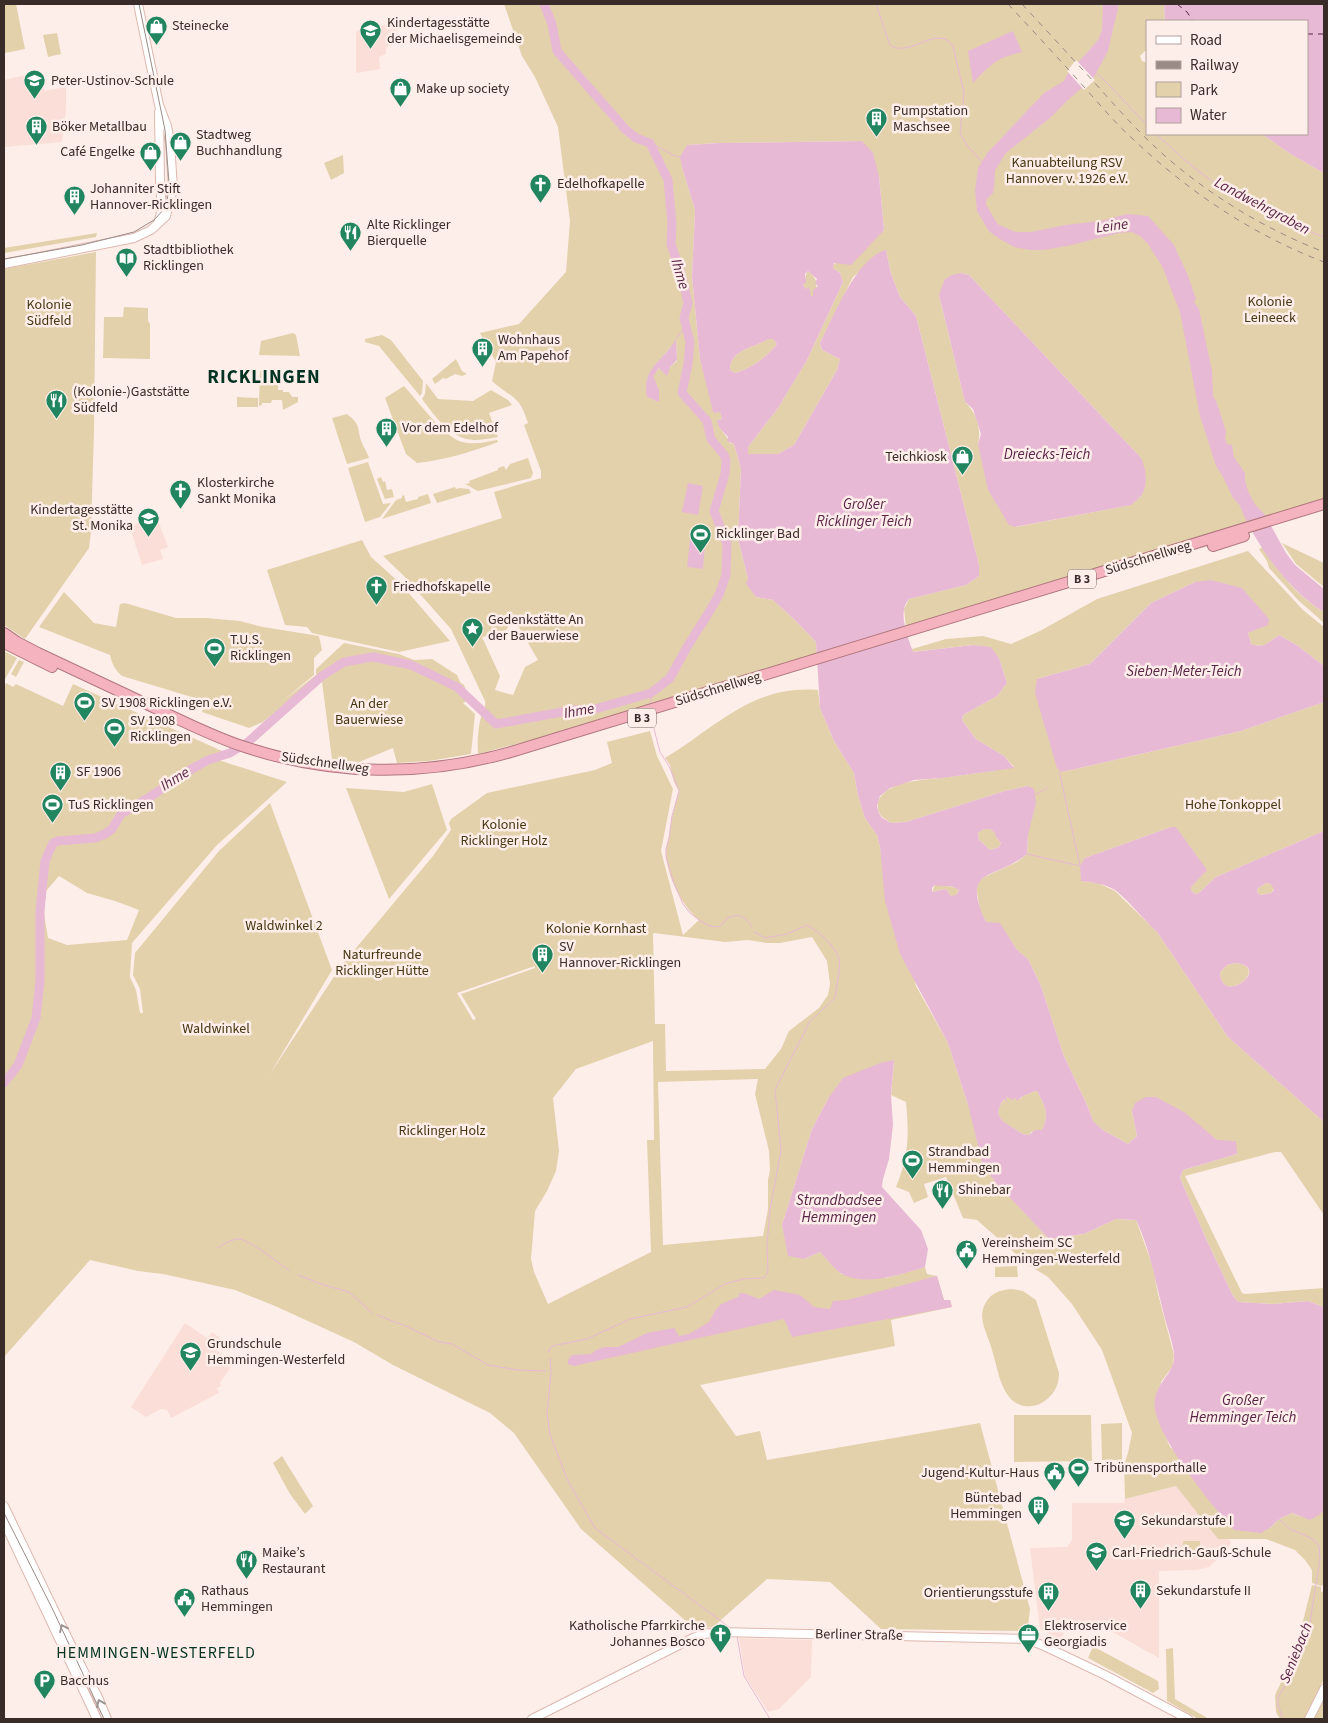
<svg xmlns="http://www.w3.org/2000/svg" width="1328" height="1723" font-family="'Source Sans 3',sans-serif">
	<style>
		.built { fill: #faded7 }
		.green { fill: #e3d1ab; fill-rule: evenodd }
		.water { fill: #e8b9d4; fill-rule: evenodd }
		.pier { fill: #feeeea }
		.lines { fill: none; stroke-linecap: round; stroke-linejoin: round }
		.stream { stroke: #e8b9d4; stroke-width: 1 }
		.river { stroke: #e8b9d4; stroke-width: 9 }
		.ferry { stroke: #5b2447; stroke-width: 1; stroke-dasharray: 6 5; stroke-linecap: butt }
		.tertiary-casing { stroke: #ddb8ae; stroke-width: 10 }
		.trunk-casing { stroke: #b1777e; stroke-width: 12 }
		.tertiary { stroke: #fff; stroke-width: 8 }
		.trunk { stroke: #f4b3be; stroke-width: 10 }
		.tram { stroke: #9a8b87; stroke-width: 1 }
		.rail { stroke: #9a8b87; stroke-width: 1; stroke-dasharray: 6 6; stroke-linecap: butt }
		.oneway { stroke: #9c9593 }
		.labels { text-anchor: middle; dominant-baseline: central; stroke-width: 5; stroke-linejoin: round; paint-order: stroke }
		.shield { fill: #feeeea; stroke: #746662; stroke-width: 1 }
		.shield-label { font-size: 12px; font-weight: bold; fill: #392b27 }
		.poi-label { font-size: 14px; fill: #392b27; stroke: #feeeea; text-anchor: start }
		.park-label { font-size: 14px; fill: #453612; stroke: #feeeea }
		.street-label { font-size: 14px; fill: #392b27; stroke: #feeeea }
		.water-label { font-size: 15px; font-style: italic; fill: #5b2447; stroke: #feeeea }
		.quarter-label { font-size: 16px; letter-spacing: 1px; fill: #023322; stroke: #feeeea }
		.district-label { font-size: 19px; font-weight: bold; letter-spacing: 1px; fill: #023322; stroke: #feeeea }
	</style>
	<rect width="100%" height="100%" fill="#feeeea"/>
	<path class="built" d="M396,23l2,21 -12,3v7l-7,3 1,12 -24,4v-42z
		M40,72l4,19 22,-4v23l-4,32 -58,5v-67z
		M150,515l3,10 6,-2 9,24 -8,3 3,9 -21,6 -12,-37z
		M185,1323l22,15 5,-6 11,8 -6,11 17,11 -12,18 -2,2 1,4 -4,2 2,5 -48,25 -4,-8 -6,-1 -15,8 -15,-10z
		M1176,1486l40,38 15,18 -4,9 -18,16 -13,3 -37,1v87l-52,-29h-11l-5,-9 -27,8 1,3 -5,8 -20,-10 -10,-81 37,-1 5,-7v-37h52l1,-4z
		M739,1638l73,2 -1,37 -32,32 -11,3 -23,-36z"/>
	<path class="green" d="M4,4h12l9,45 -20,4z
		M504,4h660l1,17h-18v28l-7,7 2,5 5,2v71h115l30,21 32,18v328l-418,127 -2,-19 5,-10 57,-14 13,-9v-11l-63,-249 -16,-19 -9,-23 -5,-24 -33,27 -33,66 2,7 18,9 -3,11 -43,75 -16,9h-30v-7l30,-39 29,-48 36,-78 -3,-9 -7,-5v-3l51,-35 -5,-54 -17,-35 -142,2 -33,2 -5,22 13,43 -3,66 8,83 15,54 5,-2 2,8 -5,1c1,10 10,14 13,23l4,1 7,25 -3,69 10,41 8,18 17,3 23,21 20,21 1,12 -278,84 -61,16c-1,-12 0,-26 3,-37 2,-6 5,-9 4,-16l-34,-72 -48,-54 -20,-19 119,-38 -8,-26 47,-14v-7l-17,-46 4,-2c-9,-29 -16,-24 -36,-42l4,-19 -16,-29 39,-9 47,-52 4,-51 -12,-94 -23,-50 -13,-21zM961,273l8,2 172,183v38l-11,9 -114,22 -38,-83c4,-15 -2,-32 -13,-42l-26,-107zM676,340l1,21 -7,6 -11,1 -7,8c4,-15 16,-24 24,-36zM514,619l24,41 -13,7 -12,28 -18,-5 5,-14 -18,-39 10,-2 14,-5z
		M57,33l4,21 -13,3 -5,-22z
		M343,155l1,18 -13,7 -7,-17z
		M97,233l-1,4 -92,16v-5z
		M96,252l-2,179 -3,100 -2,17 -64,91 -21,-14v-356z
		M808,271c10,8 10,13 6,25h-3l-8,-11c4,-5 1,-10 5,-14z
		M124,307l24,1v13l2,3v35l-47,-1 1,-41h19z
		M293,333l3,2 4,21 -41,-1 2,-14z
		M382,335l9,5 32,41 -1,12 -2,3 -41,-50 -14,-4v-3z
		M768,339h5l4,5c-12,14 -24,24 -42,29l-5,-3c0,-21 24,-22 38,-31z
		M456,359l6,12 5,3 -5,2 -7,-2 -9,5 -3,-1 -8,6 -3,-5z
		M271,369h8l-1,21h5v2h6l3,5h6v5l-15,8 -1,-10h-10l-1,3h-9v2l-3,1 1,-35h10z
		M426,383l12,16 35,2 18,-11 17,10 4,5 -23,8 9,24c-8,1 -16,3 -24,3 -24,-1 -39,-24 -52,-41l3,-5z
		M404,386c13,14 40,51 58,56 12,3 23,0 35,-2l1,2c-27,10 -53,18 -81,21l-11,-9 -21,-56z
		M237,397l21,1v9h-21z
		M347,414c15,12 9,13 15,29 2,5 5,9 7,15l-22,6 -15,-46z
		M528,458l5,15 -2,5 -53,13 -13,-7 5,-1 -1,-2 29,-11v-2l6,-2 2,4 4,-6z
		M368,462l15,42 8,-1 -11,14 -15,5 -17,-54z
		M381,477l2,5 2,-1 2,9 5,-1 2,8 -9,2 -8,-20z
		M455,487l1,2 4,-1 9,1 2,4 -34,10 -4,-9z
		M428,494l3,9 -49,16 14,-19 6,-2v-2l2,-1 2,7 12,-3v-2z
		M362,540l9,17 30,27 49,57 -51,11 -87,-19 -5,-6 -22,-2 -18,-55z
		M1282,543l42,20v24l-28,-23z
		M1263,547c16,26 35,50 61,65v11l-26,-23 -29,-32 -2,-7 -8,-12z
		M1248,551l55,59 21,17v39l-26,-20 -19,-11c-11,7 -14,14 -28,9l-3,-11 8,-4 -61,-47 -44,21 -61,61 -53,15 25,93 179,-41 83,-29v129l-108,46 -17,16 -4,1 -4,-4 -16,-63h-4l-86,31 -4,23 17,2 17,8 42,41 71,105 96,85v93l-43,-63h-6l-90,24 57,117 3,1 79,-6v19l-16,-6 -35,3 -35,-2 -5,-6 -26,-55 -27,-63 3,-8 54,-16 -20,-14 -85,-29 5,25 -9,8 -25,-14 -10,-9 -6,-16 -24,-51 -22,-68 -13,-27 -11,-9 -7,-11 -24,-17 -6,-12 -4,-23 4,-8 37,-17 10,-8 1,-19v-49l-23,5 -99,31 -15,1 -10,-7c-4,-6 -5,-15 1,-21 14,-16 47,-15 66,-18 22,-3 44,-6 66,-10l-10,-11 -28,-17 -14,-19 1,-5 34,-19 10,-13 -8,-25 -8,-10 -18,-3 -61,7v-3l34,-10 37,-3 28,8 29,-13 57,-32z
		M64,592l30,31 22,4 4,-23 5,-1 51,15h30l34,3 23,6 56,9 3,14 -8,8v17l-34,28 36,-28v-6l28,-26 55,11 15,6 18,-1 25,16 3,7 4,3 3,9 -10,-8 -10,-6 -17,-7 -19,-10 -38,-7 -30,5 -25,17 -55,44 -14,6 -47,-16 3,-11 -83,-25c-7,-6 -10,-12 -12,-21l-71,-28z
		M4,651l13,7 -13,23z
		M374,658l37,8 46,22 12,12 -6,3 12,11 -4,40 -42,7 -32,2 -4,-15 -34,14 -27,-3 -10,-77 3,-4 -4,3 -1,-2 24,-16z
		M19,660l5,2 -8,15 -5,-3z
		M6,683l7,4 3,-3 47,22 10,-22 149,67 -10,7 75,24 -70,63 -85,98 -2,34 6,13 4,23h3l-3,-24 -7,-14 2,-22 84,-102 51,-48 62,167 -62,104 71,-108 92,-110 18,-26 -2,-7 2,-4 36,-26 108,-23 17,-7 -5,-21 43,-11 7,25 16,33 -12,62 22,84 16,-15c-17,-14 -33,-45 -33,-68 0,-5 2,-10 3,-15 2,-16 5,-30 10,-46l-5,-9 -4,-17 -5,-7c52,-31 86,-73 153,-68l2,18 14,33 20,32 4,23 7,22 12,17 3,12 3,21 33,118 32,57 20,62 69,121 12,13 35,-5 32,-15 20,1 17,47 5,27 16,61 -1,11 -12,16 -5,30 14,35 100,81 9,-9 13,-6c11,6 23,6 32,-3v74l-3,2 -9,-3v-13l-7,-10 -10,-10 -29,-11h-48l-42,-53 -51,13 -1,-34 4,-12 4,-20 -30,-83 -30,-46 -24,-27 -21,-13 -50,-44 -14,-2 -17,-41 -22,7 4,13 -14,6 -5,-11 -13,-5c13,-31 13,-53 10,-85l-15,-7 3,-34 -66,38 -16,30 -30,96 22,34 16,-7 21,22 45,4 39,-11 2,7 10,2 7,24h6l2,7 -61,13 4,26 -195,39 36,51 24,-5 7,29 213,-37 50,186 -2,18 -4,4 -143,-2 -51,-47 -63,-3 -54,48 -18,2 -114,-100 -67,-96 -24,-20 -97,-48 -39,-23 -79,-36 -40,-16 -72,-16 -25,-3 -48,-11 -86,97v-670zM59,876l28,17 28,8 24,9 -12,30 -60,5 -19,-7 -4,-24 2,-23zM654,933l71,9 23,-2 19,3h13l32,-6 15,24 3,23 -2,11 -9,13 -30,23 -8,18 -16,20 -99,2 -1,-47h-10l-2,-90zM535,966v2l-74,26 15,25 15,-5 -18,6 -16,-27zM653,1041l1,99h-7l4,112 -103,52 -14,-32 -3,-13 4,-48 12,-20 9,-20 3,-20 -6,-53 23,-29zM758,1079l-3,15 14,57 1,19 -2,10v29l-5,27 -100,9 -5,-163z
		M432,784l15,46 -58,69 -43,-111 58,4z
		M984,829h6l6,4v4l5,6 -2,4 -9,3 -11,-10 -1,-7z
		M1266,883l5,1 3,5 -3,4 -11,2 -3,-3 1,-4z
		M935,885h11l13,4 -3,7h-5l-5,-7 -14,3z
		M1235,963c38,3 -14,45 -15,9l7,-7z
		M1035,1091h2c8,15 13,23 5,39l-11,2 -2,3 -7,-1c-12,-10 -34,-13 -18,-35l2,3v-4l1,-1 13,2 3,-3z
		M1017,1266l1,11h-23v-10z
		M1012,1289l11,2 13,9 23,73c0,11 -4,20 -13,27 -6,5 -13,7 -21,6 -24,-3 -27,-38 -33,-56 -3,-12 -13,-29 -9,-41 5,-15 15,-19 29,-20z
		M1014,1415h77l1,46 -78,1z
		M1122,1423v37h-20l-1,-36z
		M282,1456l31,50 -8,8 -15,-20 -17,-31z
		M1183,1541h17v12h-17z
		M1312,1585l9,2v5l3,-1v88l-20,40h-24l-4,-7 -1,-17 11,-23 15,-43z
		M1095,1642l3,7 60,32 1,8 -6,4 -65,-35z
		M1173,1648l2,51 34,20h-11l-31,-18 -1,-52z
		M1324,1696v23h-11z"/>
	<path class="water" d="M1103,4h15v4l-10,43 -14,26 -25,22 -19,19 -44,35 -11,17 -1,18 -1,5 -6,6 -1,5 9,16 4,5 17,7h15l34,-7 35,-4 27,-7 21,2 26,29 14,31 8,23 -2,3 5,7 13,62 1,26 3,3 10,32 -1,6 2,6 5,1 2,12 11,16v7l3,11 6,12 11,12 21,38 9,12 29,24v23c-36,-21 -70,-70 -85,-108l-6,-6 -11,-23 -6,-9 -16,-50 -20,-104 -18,-46 -14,-22 -8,-8 -8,-4 -13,1 -52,13 -23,4h-14l-16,-3 -16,-9 -9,-7 -12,-20 -2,-20 3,-23 10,-16 56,-59 20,-12 3,-6 31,-35 4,-10z
		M1164,4h160v169l-32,-18 -30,-21h45v-113h-142z
		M1013,31l9,21c-26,6 -32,13 -49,31l-5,-32z
		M862,141l11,12 6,23 5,54 -33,35 -17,-2 -1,5 7,5 3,9 -36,78 -29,48 -30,39v7h30l16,-9 43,-75 3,-11 -18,-9 -2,-7c14,-27 36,-85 66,-93l5,24 9,23 16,19 63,249v11l-13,9 -57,14c-12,13 -1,38 4,53l60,-7 18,2 8,11 8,25 -10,13 -34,19 -1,5 14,19 28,17 10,12 -72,10 -28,2 -24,8 -10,8 -3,10 2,7 2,4 10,6 15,-1 99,-31 23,-5 6,3 2,14 -8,32 -1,19c-33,27 -67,12 -41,68l14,1 17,27 11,9 13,27 22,68 24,51 6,16 10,9 25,14 9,-8 -5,-25 3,-8 11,-6h10l28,15 33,28 19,1 1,13 -54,16 -3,8 27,63 26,55 5,6 35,2 35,-3 16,6v203l-5,5 -9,5 -18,-7 -13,6 -9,9 -9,5 -27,-3c-23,-25 -73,-88 -79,-120 -4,-27 21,-35 19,-55 -1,-14 -8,-30 -11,-44 -8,-31 -13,-62 -27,-91l-20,-1 -32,15 -35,5 -54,-57 -13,-20 -14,-57 -20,-62 -48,-89 -15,-53 -5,-54 -3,-12 -12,-17 -7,-22 -4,-23 -20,-32 -14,-33 -4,-66 -20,-21 -23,-21 -17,-3 -10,-13 2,-5 -10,-41 3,-69 -7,-25 -7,-3 1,-4c-5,-6 -11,-9 -11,-17l5,-1 -2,-7 -5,1 -2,-1 -13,-53 -8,-83 3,-66 -13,-43 -2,-10 7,-12 33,-2zM808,271l9,8 -2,4 3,3 -5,4v6h-2l-2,-9 -3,2 -3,-4 3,-3 -1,-8zM768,339h5l4,5c-12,14 -24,24 -42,29l-5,-3c0,-21 24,-22 38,-31zM984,829h6l5,4 1,4 5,6 -2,4 -9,3 -11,-10 -1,-7zM935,885c11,3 13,-2 24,5l-3,5 -5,1 -5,-7 -14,3v-4zM1035,1091h2c8,15 13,23 5,39h-7l-6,5 -7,-1c-11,-10 -34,-13 -18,-35l3,4 -1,-5 1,-1 6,3 2,-2 2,3 6,-5z
		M961,273l8,2 172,183c5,11 8,29 -1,39 -2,3 -6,5 -9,8l-116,22 -6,-2 -21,-35 -10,-46 3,-10 -8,-25 -8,-7 -26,-107 6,-16 7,-4z
		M676,339l1,21 -7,7 -3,9 -8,-8 -6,8 6,14v12l-12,-5c-6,-30 17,-36 29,-58z
		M688,483l15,3 -5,29 -16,-3z
		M691,530l15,2 -3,37 -16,-2z
		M1211,580l31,8 27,31 -1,6 -20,8 3,11c14,5 17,-2 28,-9l19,11 26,20v36l-83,29 -179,41 -5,-4 -22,-75 2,-14 53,-15 61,-61 44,-21z
		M1171,827h5l31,43 -16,17v3l4,4 4,-1 17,-16 108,-46v291l-96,-85 -71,-105c-12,-11 -30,-33 -42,-42 -10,-6 -22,-8 -34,-9l-1,-15 5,-8zM1266,883l5,1 3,6 -3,3 -11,2 -3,-3 1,-4zM1235,963c39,3 -14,45 -15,9l7,-7z
		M894,1060l-3,35 2,30 -4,34 -6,20 -1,8 39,43 7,19 -3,18c-24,7 -59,20 -83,7 -8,-5 -15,-15 -22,-22l-16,7 -16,-3 -6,-31 30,-96 16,-30 15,-21 37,-15z
		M937,1276l7,24h6l2,7 -160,30 -8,-18 -210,47 -6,-2v-4l4,-5 19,-1 5,-4 9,-3h13l29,-14 27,-5 5,8 10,-2 20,-12 6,-11 6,-7 17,-7 2,-4h4l15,6 15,-9 26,5 14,12 16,2 3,-8 14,-1z"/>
	<path class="pier" d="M1076,60l19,20 -11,10 -17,-19z"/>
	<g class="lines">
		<path class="stream" d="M876,4l14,41c20,14 46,-22 63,1l11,47 -4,40 6,11 15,17
			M1097,74l8,7 42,44
			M1156,134c16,14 32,30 49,42 37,25 78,46 119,61
			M650,143l25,13 6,1
			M676,339l9,-13
			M651,693v12
			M652,721l8,31 9,14 10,25 -7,25 -3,22 -3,11v8l7,24 10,23 7,9 9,7 11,6 9,1c4,-3 6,-7 9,-9 11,-6 19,0 24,9
			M1035,795l12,-7
			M1027,854l53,12 -21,-96
			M217,1248c6,-3 14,-9 22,-9 11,1 39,24 50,31
			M298,1275l26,10 25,7 23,21
			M377,1315l31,12 31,15 13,2 36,21 30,5 28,1
			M549,1352v-2l3,-4 35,-7 43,-20 57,-12 38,-23 18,-5 21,-1 4,-6 -1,-28 3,-34 11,-60 -6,-60 35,-69 25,-23c1,-9 6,-31 4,-39 -4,-14 -20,-27 -32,-34l-20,9 -22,4 -11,-6
			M550,1358l1,14 -4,42 3,21 18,46 27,47 134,99
			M1279,1519l11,10 23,10 6,7 1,13 -10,63 -20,55 -12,20v8l5,14
			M737,1636l7,40 26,43"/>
		<path class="river" d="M4,1083l14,-18 18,-47 4,-37v-71l5,-49 8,-18 5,-2 37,-3 10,-4 7,-5 9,-15 29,-17 38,-26 20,-11 22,-7 18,-11 74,-66 22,-14 29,-5 38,8 46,22 39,37 77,-14 22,-1 56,-16 19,-15 17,-31 19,-30 13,-22 7,-20 1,-31 -13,-33 11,-37 1,-14 -2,-5 -13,-16 -4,-18 -25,-28 6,-29 2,-22 -6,-24 4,-15 -7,-30 -10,-29 1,-21 -4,-43 -18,-37 -14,-5 -11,-9 -68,-78 -5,-27 -8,-20"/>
		<path class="ferry" d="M1177,4l10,8 6,9
			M1307,34h17"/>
		<defs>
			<path id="tertiary" d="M159,112l1,71 2,26 -3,11
				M4,264l130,-26 17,-8 15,-14 7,-27 -3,-47 -3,-16 -8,-21 -21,-101
				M4,1506l79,164 14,25 10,24
				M4,1522l93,197
				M532,1719l161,-81 11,-4 16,-2 306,7 16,6 63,30 83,44
				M1309,1719l15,-30"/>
			<path id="trunk" d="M1213,546l31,-10
				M4,633l13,9 21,11c39,18 78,37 117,55 29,14 59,29 90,39 87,29 178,30 266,5l813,-248
				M4,643l48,24"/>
		</defs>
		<use href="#tertiary" class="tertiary-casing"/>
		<use href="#trunk" class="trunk-casing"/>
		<use href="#tertiary" class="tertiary"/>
		<use href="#trunk" class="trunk"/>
		<path class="tram" d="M4,259l78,-14 52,-13 20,-12 11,-12 3,-13 1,-12 -4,-53 -26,-126
			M4,1513l49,97 51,109"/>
		<path class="rail" d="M1008,4c26,28 52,56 77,84 16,18 31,36 49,52 55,52 119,95 190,122
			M1022,4c24,26 48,52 72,78 23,26 45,51 71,74 47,41 102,74 159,96"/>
	</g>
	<defs><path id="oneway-chevron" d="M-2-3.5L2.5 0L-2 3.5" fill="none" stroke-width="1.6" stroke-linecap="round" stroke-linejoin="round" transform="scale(1.25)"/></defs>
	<g class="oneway">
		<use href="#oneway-chevron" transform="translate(63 1628) rotate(-116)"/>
		<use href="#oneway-chevron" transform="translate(100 1703) rotate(-113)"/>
	</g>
	<defs>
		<symbol id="shop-pin" viewBox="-11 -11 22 30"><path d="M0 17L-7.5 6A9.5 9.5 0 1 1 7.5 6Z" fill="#218660" stroke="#feeeea"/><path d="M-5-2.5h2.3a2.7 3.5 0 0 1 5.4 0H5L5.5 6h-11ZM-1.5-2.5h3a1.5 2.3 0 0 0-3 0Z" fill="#fff"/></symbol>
		<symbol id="school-pin" viewBox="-11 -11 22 30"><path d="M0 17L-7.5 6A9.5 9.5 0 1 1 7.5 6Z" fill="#218660" stroke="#feeeea"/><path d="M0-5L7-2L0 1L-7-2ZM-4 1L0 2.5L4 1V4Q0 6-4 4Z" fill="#fff"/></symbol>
		<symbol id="building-pin" viewBox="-11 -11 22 30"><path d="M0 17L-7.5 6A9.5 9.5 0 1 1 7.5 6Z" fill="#218660" stroke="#feeeea"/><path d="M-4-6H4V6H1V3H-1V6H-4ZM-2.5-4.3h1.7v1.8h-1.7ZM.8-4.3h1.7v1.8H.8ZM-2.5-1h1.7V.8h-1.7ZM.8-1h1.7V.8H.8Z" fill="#fff"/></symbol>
		<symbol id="church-pin" viewBox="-11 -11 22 30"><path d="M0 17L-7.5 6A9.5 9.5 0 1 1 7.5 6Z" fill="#218660" stroke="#feeeea"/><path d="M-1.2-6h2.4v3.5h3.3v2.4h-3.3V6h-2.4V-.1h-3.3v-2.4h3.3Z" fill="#fff"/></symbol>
		<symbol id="restaurant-pin" viewBox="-11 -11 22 30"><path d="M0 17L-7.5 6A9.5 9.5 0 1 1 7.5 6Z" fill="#218660" stroke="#feeeea"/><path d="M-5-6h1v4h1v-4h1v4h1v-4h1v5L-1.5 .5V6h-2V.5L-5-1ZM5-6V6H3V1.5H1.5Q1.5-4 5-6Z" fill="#fff"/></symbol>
		<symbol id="library-pin" viewBox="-11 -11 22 30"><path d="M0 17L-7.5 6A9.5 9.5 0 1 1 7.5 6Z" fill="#218660" stroke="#feeeea"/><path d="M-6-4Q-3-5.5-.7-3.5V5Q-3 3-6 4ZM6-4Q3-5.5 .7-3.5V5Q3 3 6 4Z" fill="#fff"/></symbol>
		<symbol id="stadium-pin" viewBox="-11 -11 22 30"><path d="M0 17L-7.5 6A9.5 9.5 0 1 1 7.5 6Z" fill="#218660" stroke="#feeeea"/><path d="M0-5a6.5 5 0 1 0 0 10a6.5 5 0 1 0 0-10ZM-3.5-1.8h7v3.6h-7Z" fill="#fff"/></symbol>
		<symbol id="sight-pin" viewBox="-11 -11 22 30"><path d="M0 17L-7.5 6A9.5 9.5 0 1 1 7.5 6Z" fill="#218660" stroke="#feeeea"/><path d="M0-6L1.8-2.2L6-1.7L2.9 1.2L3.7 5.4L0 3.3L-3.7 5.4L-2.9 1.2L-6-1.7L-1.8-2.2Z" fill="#fff"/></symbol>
		<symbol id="civic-pin" viewBox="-11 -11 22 30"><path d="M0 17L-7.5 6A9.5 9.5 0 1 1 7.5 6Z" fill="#218660" stroke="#feeeea"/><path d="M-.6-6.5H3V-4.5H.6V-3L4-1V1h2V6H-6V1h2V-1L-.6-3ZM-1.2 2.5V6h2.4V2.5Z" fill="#fff"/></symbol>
		<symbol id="office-pin" viewBox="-11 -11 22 30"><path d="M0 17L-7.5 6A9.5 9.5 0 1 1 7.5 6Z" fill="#218660" stroke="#feeeea"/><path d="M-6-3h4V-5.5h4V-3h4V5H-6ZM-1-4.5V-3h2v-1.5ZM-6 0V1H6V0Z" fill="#fff"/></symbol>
		<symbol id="parking-pin" viewBox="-11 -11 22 30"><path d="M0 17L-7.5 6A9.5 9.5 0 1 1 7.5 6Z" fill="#218660" stroke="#feeeea"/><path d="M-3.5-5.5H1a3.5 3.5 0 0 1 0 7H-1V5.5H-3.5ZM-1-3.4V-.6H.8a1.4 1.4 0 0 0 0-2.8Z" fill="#fff"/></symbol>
	</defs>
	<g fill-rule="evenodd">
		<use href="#shop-pin" x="144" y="14" width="25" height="34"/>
		<use href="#school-pin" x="358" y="18" width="25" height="34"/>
		<use href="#school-pin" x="22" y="68" width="25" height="34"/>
		<use href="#shop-pin" x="388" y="76" width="25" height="34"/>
		<use href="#building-pin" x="864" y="106" width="25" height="34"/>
		<use href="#building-pin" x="24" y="114" width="25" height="34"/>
		<use href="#shop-pin" x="168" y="130" width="25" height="34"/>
		<use href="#shop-pin" x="138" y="140" width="25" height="34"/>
		<use href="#church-pin" x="528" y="172" width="25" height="34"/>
		<use href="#building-pin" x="62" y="184" width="25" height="34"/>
		<use href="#restaurant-pin" x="338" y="220" width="25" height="34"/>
		<use href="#library-pin" x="114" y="246" width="25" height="34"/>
		<use href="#building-pin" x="470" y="336" width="25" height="34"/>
		<use href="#restaurant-pin" x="44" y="388" width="25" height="34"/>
		<use href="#building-pin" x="374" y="416" width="25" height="34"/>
		<use href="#shop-pin" x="950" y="444" width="25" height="34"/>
		<use href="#church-pin" x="168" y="478" width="25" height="34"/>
		<use href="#school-pin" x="136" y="506" width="25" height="34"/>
		<use href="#stadium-pin" x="688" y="522" width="25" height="34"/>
		<use href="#church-pin" x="364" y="574" width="25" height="34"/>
		<use href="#sight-pin" x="460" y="616" width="25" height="34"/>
		<use href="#stadium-pin" x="202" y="636" width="25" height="34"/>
		<use href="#stadium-pin" x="72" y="690" width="25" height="34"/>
		<use href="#stadium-pin" x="102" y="716" width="25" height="34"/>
		<use href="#building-pin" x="48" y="760" width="25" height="34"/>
		<use href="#stadium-pin" x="40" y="792" width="25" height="34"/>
		<use href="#building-pin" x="530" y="942" width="25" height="34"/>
		<use href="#stadium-pin" x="900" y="1148" width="25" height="34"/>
		<use href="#restaurant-pin" x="930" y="1178" width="25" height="34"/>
		<use href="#civic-pin" x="954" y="1238" width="25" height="34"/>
		<use href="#school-pin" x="178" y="1340" width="25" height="34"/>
		<use href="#stadium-pin" x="1066" y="1456" width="25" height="34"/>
		<use href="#civic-pin" x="1042" y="1460" width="25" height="34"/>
		<use href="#building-pin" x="1026" y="1494" width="25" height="34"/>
		<use href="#school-pin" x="1112" y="1508" width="25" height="34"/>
		<use href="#school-pin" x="1084" y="1540" width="25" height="34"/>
		<use href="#restaurant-pin" x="234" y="1548" width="25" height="34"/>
		<use href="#building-pin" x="1128" y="1578" width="25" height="34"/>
		<use href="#building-pin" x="1036" y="1580" width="25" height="34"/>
		<use href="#civic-pin" x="172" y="1586" width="25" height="34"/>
		<use href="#church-pin" x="708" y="1622" width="25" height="34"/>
		<use href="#office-pin" x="1016" y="1622" width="25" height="34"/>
		<use href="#parking-pin" x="32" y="1668" width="25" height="34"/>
	</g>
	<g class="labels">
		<g class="shield">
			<rect x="1068" y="569.5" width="28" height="19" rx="4"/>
			<rect x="628" y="708.5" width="28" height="19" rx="4"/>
		</g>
		<g class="shield-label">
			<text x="1082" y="579">B 3</text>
			<text x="642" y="718">B 3</text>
		</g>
		<g class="poi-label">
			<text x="387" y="23">Kindertagesstätte<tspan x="387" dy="16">der Michaelisgemeinde</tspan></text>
			<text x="172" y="26">Steinecke</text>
			<text x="51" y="81">Peter-Ustinov-Schule</text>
			<text x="416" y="89">Make up society</text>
			<text x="893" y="111">Pumpstation<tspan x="893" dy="16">Maschsee</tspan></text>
			<text x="52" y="127">Böker Metallbau</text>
			<text x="196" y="135">Stadtweg<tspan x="196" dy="16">Buchhandlung</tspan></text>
			<text x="135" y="152" text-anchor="end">Café Engelke</text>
			<text x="557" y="184">Edelhofkapelle</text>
			<text x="90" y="189">Johanniter Stift<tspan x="90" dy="16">Hannover-Ricklingen</tspan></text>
			<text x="367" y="225">Alte Ricklinger<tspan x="367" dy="16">Bierquelle</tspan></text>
			<text x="143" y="250">Stadtbibliothek<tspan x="143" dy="16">Ricklingen</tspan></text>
			<text x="498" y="340">Wohnhaus<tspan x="498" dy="16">Am Papehof</tspan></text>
			<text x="73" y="392">(Kolonie-)Gaststätte<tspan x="73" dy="16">Südfeld</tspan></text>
			<text x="402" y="428">Vor dem Edelhof</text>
			<text x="947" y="457" text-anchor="end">Teichkiosk</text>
			<text x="197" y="483">Klosterkirche<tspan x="197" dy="16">Sankt Monika</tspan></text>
			<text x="133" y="510" text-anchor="end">Kindertagesstätte<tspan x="133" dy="16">St. Monika</tspan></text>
			<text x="716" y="534">Ricklinger Bad</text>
			<text x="393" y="587">Friedhofskapelle</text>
			<text x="488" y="620">Gedenkstätte An<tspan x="488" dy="16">der Bauerwiese</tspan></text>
			<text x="230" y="640">T.U.S.<tspan x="230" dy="16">Ricklingen</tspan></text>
			<text x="101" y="703">SV 1908 Ricklingen e.V.</text>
			<text x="130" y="721">SV 1908<tspan x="130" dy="16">Ricklingen</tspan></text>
			<text x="76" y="772">SF 1906</text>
			<text x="68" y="805">TuS Ricklingen</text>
			<text x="559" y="947">SV<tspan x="559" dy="16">Hannover-Ricklingen</tspan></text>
			<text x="928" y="1152">Strandbad<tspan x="928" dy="16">Hemmingen</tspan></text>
			<text x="958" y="1190">Shinebar</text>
			<text x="982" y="1243">Vereinsheim SC<tspan x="982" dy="16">Hemmingen-Westerfeld</tspan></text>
			<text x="207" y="1344">Grundschule<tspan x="207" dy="16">Hemmingen-Westerfeld</tspan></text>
			<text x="1094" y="1468">Tribünensporthalle</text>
			<text x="1039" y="1473" text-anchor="end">Jugend-Kultur-Haus</text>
			<text x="1022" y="1498" text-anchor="end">Büntebad<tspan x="1022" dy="16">Hemmingen</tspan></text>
			<text x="1141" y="1521">Sekundarstufe I</text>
			<text x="262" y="1553">Maike’s<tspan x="262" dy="16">Restaurant</tspan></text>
			<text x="1112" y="1553">Carl-Friedrich-Gauß-Schule</text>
			<text x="201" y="1591">Rathaus<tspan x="201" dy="16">Hemmingen</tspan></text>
			<text x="1156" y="1591">Sekundarstufe II</text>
			<text x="1033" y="1593" text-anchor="end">Orientierungsstufe</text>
			<text x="705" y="1626" text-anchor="end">Katholische Pfarrkirche<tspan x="705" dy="16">Johannes Bosco</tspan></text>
			<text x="1044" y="1626">Elektroservice<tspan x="1044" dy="16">Georgiadis</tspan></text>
			<text x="60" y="1681">Bacchus</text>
		</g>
		<g class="park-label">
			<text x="1067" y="163">Kanuabteilung RSV<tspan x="1067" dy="16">Hannover v. 1926 e.V.</tspan></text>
			<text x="1270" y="302">Kolonie<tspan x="1270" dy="16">Leineeck</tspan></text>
			<text x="49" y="305">Kolonie<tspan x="49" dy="16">Südfeld</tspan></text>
			<text x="369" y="704">An der<tspan x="369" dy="16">Bauerwiese</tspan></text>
			<text x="1233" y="805">Hohe Tonkoppel</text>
			<text x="504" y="825">Kolonie<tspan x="504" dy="16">Ricklinger Holz</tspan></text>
			<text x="284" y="926">Waldwinkel 2</text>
			<text x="596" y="929">Kolonie Kornhast</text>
			<text x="382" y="955">Naturfreunde<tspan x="382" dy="16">Ricklinger Hütte</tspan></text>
			<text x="216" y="1029">Waldwinkel</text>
			<text x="442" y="1131">Ricklinger Holz</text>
		</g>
		<g class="street-label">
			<text transform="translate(1148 558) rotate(-17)">Südschnellweg</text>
			<text transform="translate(718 689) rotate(-17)">Südschnellweg</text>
			<text transform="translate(325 763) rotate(8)">Südschnellweg</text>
			<text transform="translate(859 1635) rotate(1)">Berliner Straße</text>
		</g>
		<g class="water-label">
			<text transform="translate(1262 206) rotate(28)">Landwehrgraben</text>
			<text transform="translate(1112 226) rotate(-7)">Leine</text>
			<text transform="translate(680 274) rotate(73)">Ihme</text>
			<text x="1047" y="454">Dreiecks-Teich</text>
			<text x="864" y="504">Großer<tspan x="864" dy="17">Ricklinger Teich</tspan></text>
			<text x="1184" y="671">Sieben-Meter-Teich</text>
			<text transform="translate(579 711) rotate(-10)">Ihme</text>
			<text transform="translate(175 779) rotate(-32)">Ihme</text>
			<text x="839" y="1200">Strandbadsee<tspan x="839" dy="17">Hemmingen</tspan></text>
			<text x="1243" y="1400">Großer<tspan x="1243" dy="17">Hemminger Teich</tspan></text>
			<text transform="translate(1296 1653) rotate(-68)">Seniebach</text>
		</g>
		<g class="quarter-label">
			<text x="156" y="1653">HEMMINGEN-WESTERFELD</text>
		</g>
		<g class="district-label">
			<text x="264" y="377">RICKLINGEN</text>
		</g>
	</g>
	<rect width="1328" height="1723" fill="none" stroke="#392b27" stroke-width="10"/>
	<rect x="1146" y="20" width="162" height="115" fill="#feeeea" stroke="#afa09c"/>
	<rect x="1156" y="36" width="25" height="8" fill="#ffffff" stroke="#afa09c"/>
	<text x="1190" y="45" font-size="15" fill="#392b27">Road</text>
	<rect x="1156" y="61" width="25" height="8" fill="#9a8b87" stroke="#afa09c"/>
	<text x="1190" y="70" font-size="15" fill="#392b27">Railway</text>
	<rect x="1156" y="82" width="25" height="15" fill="#e3d1ab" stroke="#afa09c"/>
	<text x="1190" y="95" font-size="15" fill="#392b27">Park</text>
	<rect x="1156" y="108" width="25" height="15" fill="#e8b9d4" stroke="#afa09c"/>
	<text x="1190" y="120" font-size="15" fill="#392b27">Water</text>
</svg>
